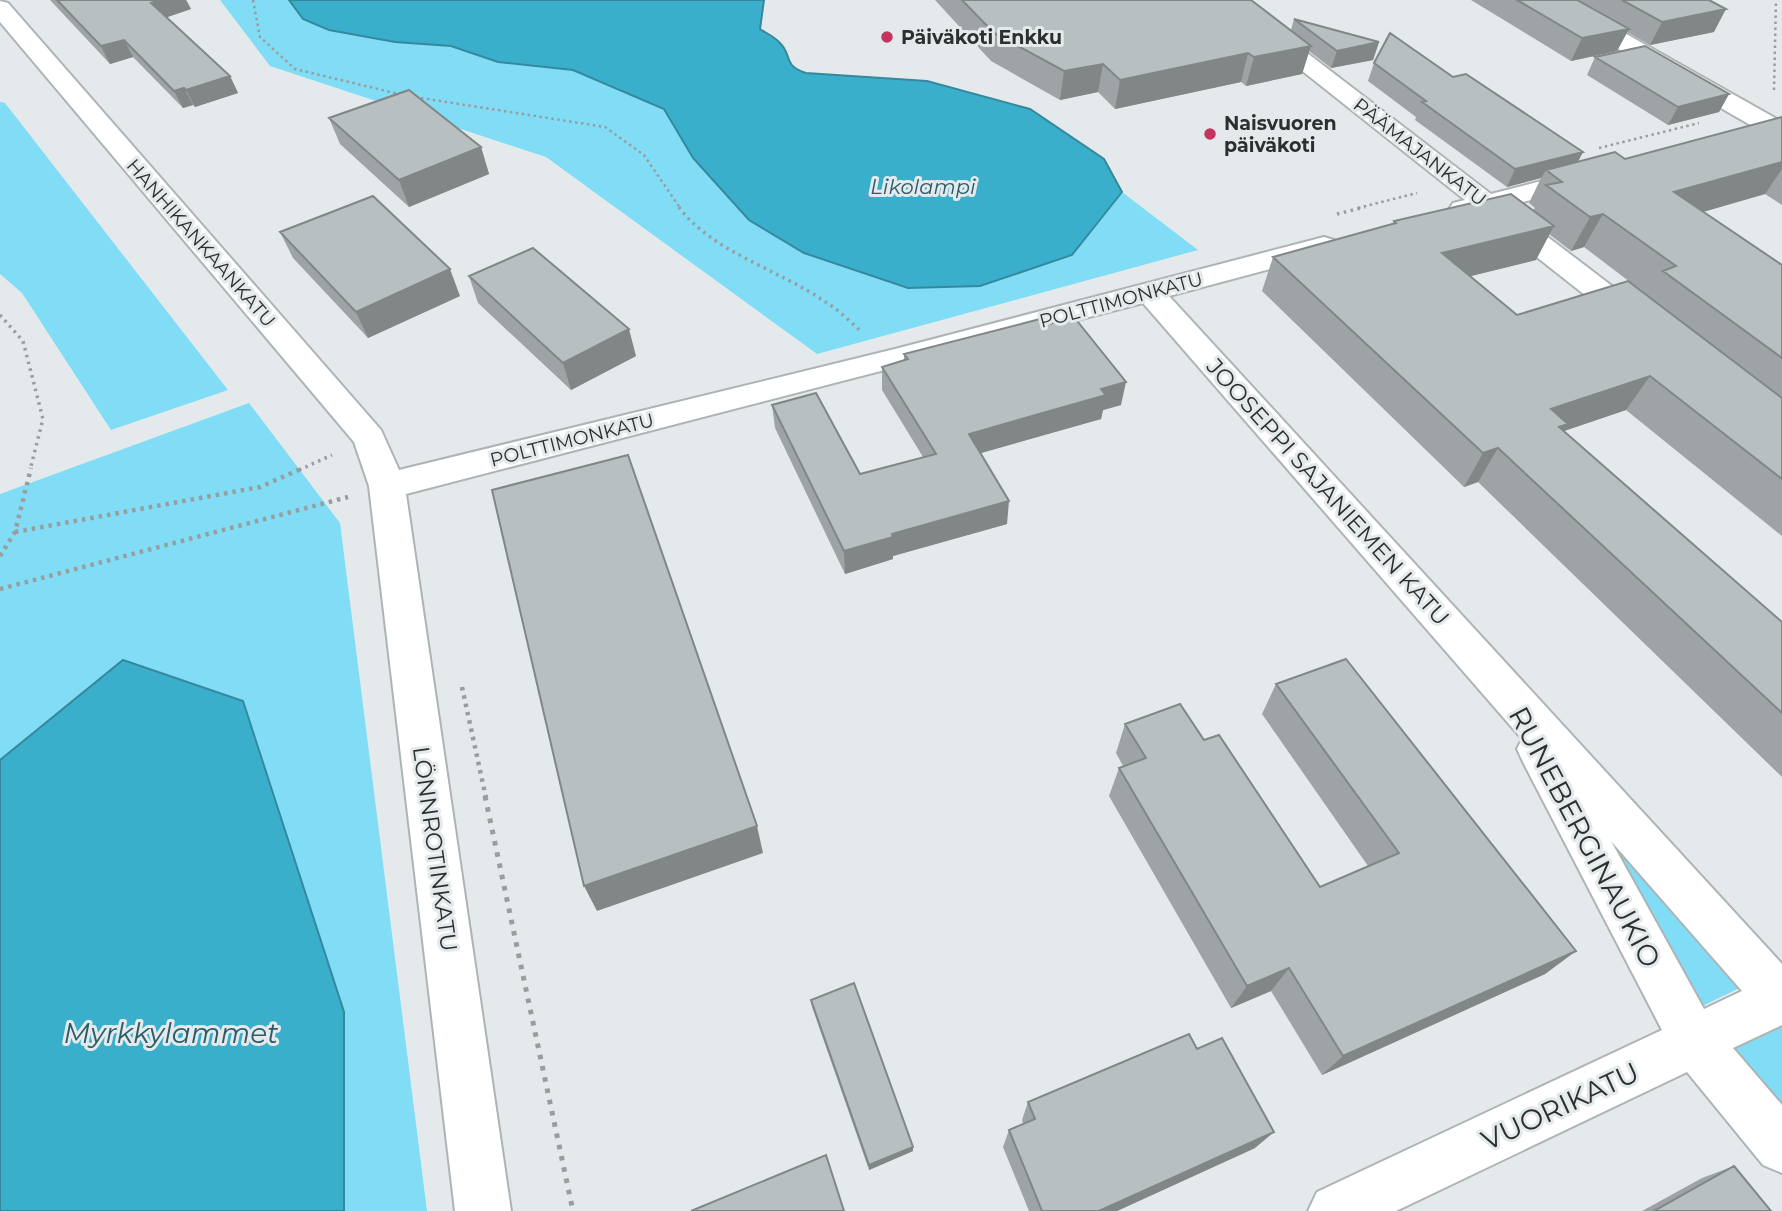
<svg xmlns="http://www.w3.org/2000/svg" width="1782" height="1211" font-family="Montserrat,sans-serif">
	<style>
		.green { fill: #81dcf6 }
		.water { fill: #3aafcc; stroke: #36899d; stroke-width: 2 }
		.lines { fill: none; stroke-linecap: round; stroke-linejoin: round }
		.minor-casing { stroke: #aeb4b6; stroke-width: 4 }
		.path-far3 { stroke: #989d9e; stroke-width: 2.5; stroke-dasharray: 2.5 3.5; stroke-linecap: butt }
		.path-far2 { stroke: #989d9e; stroke-width: 3.5; stroke-dasharray: 2.5 4.5; stroke-linecap: butt }
		.path-far1 { stroke: #989d9e; stroke-width: 4.5; stroke-dasharray: 3.5 5; stroke-linecap: butt }
		.path { stroke: #989d9e; stroke-width: 5; stroke-dasharray: 4.5 7; stroke-linecap: butt }
		.minor { fill: #fff; fill-rule: evenodd }
		.wall { fill: #9ea4a6; fill-rule: evenodd }
		.shaded-wall { fill: #818687 }
		.building { fill: #b8bfc1; stroke: #818687; stroke-width: 2 }
		.poi-dot { fill: #c4355e; stroke: #e4eaec; stroke-width: 2.5 }
		.labels { text-anchor: middle; dominant-baseline: central; stroke-width: 6; stroke-linejoin: round; paint-order: stroke }
		.far-poi-label { font-size: 19px; font-weight: bold; fill: #2c2f2f; stroke: #e4eaec; text-anchor: start }
		.far-street-label { font-size: 19px; fill: #2c2f2f; stroke: #e4eaec }
		.far-water-label { font-size: 21px; font-style: italic; fill: #2d5c69; stroke: #e4eaec }
		.street-label { font-size: 23px; fill: #2c2f2f; stroke: #e4eaec }
		.near-street-label { font-size: 28px; fill: #2c2f2f; stroke: #e4eaec }
		.near-water-label { font-size: 28px; font-style: italic; fill: #2d5c69; stroke: #e4eaec }
	</style>
	<rect width="100%" height="100%" fill="#e4eaec"/>
	<path class="green" d="M220,0h69l15,19 91,23 56,4 47,16 75,8 91,39 29,49 56,62 55,33 104,35 164,-33 50,-63 76,58 -381,104 -271,-197 -276,-91z
		M0,102l5,1 223,287 -117,40 -89,-137 -22,-19z
		M249,403l91,120 87,688h-83v-199l-221,-352 -123,100v-266z
		M1561,766l189,217 -58,28z
		M1782,1017v109l-70,-84z"/>
	<path class="water" d="M289,0h475l-4,29c6,4 15,8 20,14 13,13 2,22 26,30l121,8 103,28 74,50 18,33 -50,63 -92,31 -72,2 -104,-35 -55,-33 -56,-62 -29,-49 -91,-39 -75,-8 -47,-16 -56,-4 -66,-12 -26,-11z
		M123,660l120,41 101,311v199h-344v-451z"/>
	<g class="lines">
		<defs>
			<path id="minor" d="M1213,0h25l253,194 93,-24 9,2 4,6 -4,6 -86,22 143,109 4,7 -4,7 -11,3 -11,-3 -147,-116 -18,4 -10,-2 -4,-6 4,-6 12,-3z
				M1539,0h27l216,122v19l-9,-3 -231,-133z
				M0,1l8,2 373,427 18,40 496,-121 429,-112 10,3 4,6 -4,6 -165,44 613,668v61l-49,23 49,57v68l-19,-8 -76,-93 -291,139h-88l9,-19 345,-162 -139,-268 -6,-13 5,-10 -379,-436 -737,191 105,717h-56l-86,-725 -15,-44 -354,-420zM1611,841l131,150 -38,18z"/>
		</defs>
		<use href="#minor" class="minor-casing"/>
		<path class="path-far3" d="M253,0l7,37 35,32 108,26
			M1774,90l2,-90
			M415,97l190,30 39,28 36,53
			M1599,148l100,-25
			M1358,208l59,-15"/>
		<path class="path-far2" d="M679,207c30,43 102,64 145,94 14,8 26,21 38,31
			M1337,214l28,-7
			M0,315l23,26 20,78 -13,51
			M299,470l33,-15"/>
		<path class="path-far1" d="M15,532l245,-45 43,-19
			M0,556l15,-24 16,-64
			M0,589l348,-92
			M462,687l24,111"/>
		<path class="path" d="M485,796l88,415"/>
		<use href="#minor" class="minor"/>
	</g>
	<path class="wall" d="M50,0h136l5,9 -24,8 63,59 8,17 -43,14 -2,-2 -10,3 -50,-51 -23,7z
		M935,0h316l40,30 3,-11 85,23 -6,18 -42,8 -22,-17 -7,23 -56,12 -5,-4 -126,27 -17,-17 -38,8 -69,-39z
		M1471,0h238l5,32 -64,13 -23,-13 -10,19 -46,10z
		M1595,57l134,37 -10,18 -51,13 -81,-50z
		M1374,63l79,14 130,75 -5,10 47,-3 157,-42v88l-17,-11 -62,18 79,53v271l-156,-126 -62,21 218,191v155l-304,-295 -14,5 -202,-196 11,-34 120,-33 1,-3 139,-11 2,-2 -6,-5 12,-25 -34,9 -92,-67 1,-3 -48,-36zM1549,234l22,17 13,-4 63,48 -130,20 -47,-39 66,-16z
		M329,118l152,29 8,27 -80,33 -69,-63z
		M280,232l180,64 -92,42 -75,-80z
		M469,276l167,80 -65,34 -93,-87z
		M904,354l217,51 -18,5 -2,9 -120,34 26,71 -114,32v3l-48,15 -70,-146 -3,-23 88,69 63,-17 -41,-67v-23l22,-6z
		M1276,684l300,267 -31,23 -223,101 -51,-84 -40,17 -122,-212 10,-28 4,-2 -7,-13 9,-29 79,16 116,147 48,-21 -106,-152z
		M811,1000l102,147v4l-44,19 -57,-163z
		M1197,1049l58,99 -138,63h-88l-26,-64 6,-17 14,-6 -1,-4 6,-18z
		M1734,1166l37,45h-129l60,-33z"/>
	<path class="shaded-wall" d="M160,0h26l5,9 -32,11 -8,-17z
		M1726,9l-12,23 -64,13 12,-23z
		M1629,29l-12,22 -46,10 11,-23z
		M124,40l9,17 -23,7 -9,-18z
		M1379,42l-6,18 -42,8 6,-17z
		M1311,46l-9,28 -56,12 8,-29z
		M1248,53l-7,29 -126,27 5,-29z
		M1103,64l-5,28 -38,8 4,-29z
		M230,76l8,17 -43,14 -9,-17z
		M184,88l9,17 -10,3 -9,-17z
		M1729,94l-10,18 -51,13 10,-18z
		M481,147l8,27 -80,33 -10,-27z
		M1583,152l-10,18h-27l-5,8 -34,9 8,-18z
		M1782,162v7l-17,25 -111,32 20,-34z
		M1603,214l-19,33 -13,4 19,-34z
		M1554,226l-18,34 -109,27 15,-34z
		M450,269l10,27 -92,42 -12,-26z
		M629,329l7,27 -65,34 -8,-27z
		M1650,376l-24,34 -62,21 -17,26 4,-48z
		M1126,382l-5,23 -18,5 -2,9 -134,38 2,-23 132,-45z
		M1498,448l-20,34 -14,5 19,-34z
		M1009,501l-2,23 -114,32v3l-48,15 -1,-23 48,-17z
		M757,826l6,27 -166,58 -13,-25z
		M1576,951l-31,23 -223,101 21,-19z
		M1289,968l-18,23 -40,17 16,-22z
		M1274,1132l-19,16 -138,63h-18z
		M913,1147v4l-44,19v-5z"/>
	<path class="building" d="M57,0h103l-9,3 79,73 -44,14 -2,-2 -10,3 -50,-51 -23,6z
		M962,0h289l60,46 -57,11 -6,-4 -128,27 -17,-16 -39,7 -70,-38z
		M1517,0h60l52,29 -47,9z
		M1622,0h87l17,9 -64,13z
		M1294,19l85,23 -42,9z
		M1390,33l63,44 13,-3 117,78 -68,17 -93,-67 4,-1 -52,-38z
		M1645,46l84,48 -51,13 -83,-50z
		M409,90l72,57 -82,33 -70,-62z
		M1782,117v45l-108,30 108,73v93l-119,-87 13,-5 -73,-52 -13,3 -44,-32 16,-3 -16,-12 69,-18 10,7z
		M1511,194l43,32 -112,27 75,62 111,-34 154,117v81l-132,-103 -99,33 17,15 -9,3 223,195v91l-284,-265 -15,5 -210,-196 123,-34 -2,-2z
		M373,196l77,73 -94,43 -76,-80z
		M533,248l96,81 -66,34 -94,-87z
		M1074,317l52,65 -25,7 5,6 -137,39 40,67 -117,33 1,3 -49,14 -72,-146 44,-12 44,81 76,-20 -54,-87 26,-8 -4,-5 140,-36 5,6z
		M628,455l129,371 -173,60 -92,-396z
		M1346,659l230,292 -233,105 -54,-88 -42,18 -128,-218 27,-10 -21,-34 55,-20 24,36 15,-5 101,152 79,-34 -123,-169z
		M854,983l59,164 -44,18 -58,-165z
		M1189,1034l8,15 25,-11 52,94 -175,79h-57l-33,-81 26,-11 -7,-17z
		M826,1155l18,56h-153z
		M1734,1166l37,45h-117z"/>
	<g class="poi-dot">
		<circle cx="887" cy="37" r="7"/>
		<circle cx="1210" cy="134" r="7"/>
	</g>
	<g class="labels">
		<g class="far-poi-label">
			<text x="901" y="37">Päiväkoti Enkku</text>
			<text x="1224" y="123">Naisvuoren<tspan x="1224" dy="22">päiväkoti</tspan></text>
		</g>
		<g class="far-street-label">
			<text transform="translate(1420 152) rotate(38)">PÄÄMAJANKATU</text>
			<text transform="translate(201 243) rotate(49)">HANHIKANKAANKATU</text>
			<text transform="translate(1121 300) rotate(-15)">POLTTIMONKATU</text>
			<text transform="translate(572 440) rotate(-14)">POLTTIMONKATU</text>
		</g>
		<g class="far-water-label">
			<text x="923" y="186">Likolampi</text>
		</g>
		<g class="street-label">
			<text transform="translate(1328 492) rotate(48)">JOOSEPPI SAJANIEMEN KATU</text>
			<text transform="translate(435 849) rotate(82)">LÖNNROTINKATU</text>
		</g>
		<g class="near-street-label">
			<text transform="translate(1585 837) rotate(62)">RUNEBERGINAUKIO</text>
			<text transform="translate(1560 1106) rotate(-25)">VUORIKATU</text>
		</g>
		<g class="near-water-label">
			<text x="171" y="1033">Myrkkylammet</text>
		</g>
	</g>
</svg>
